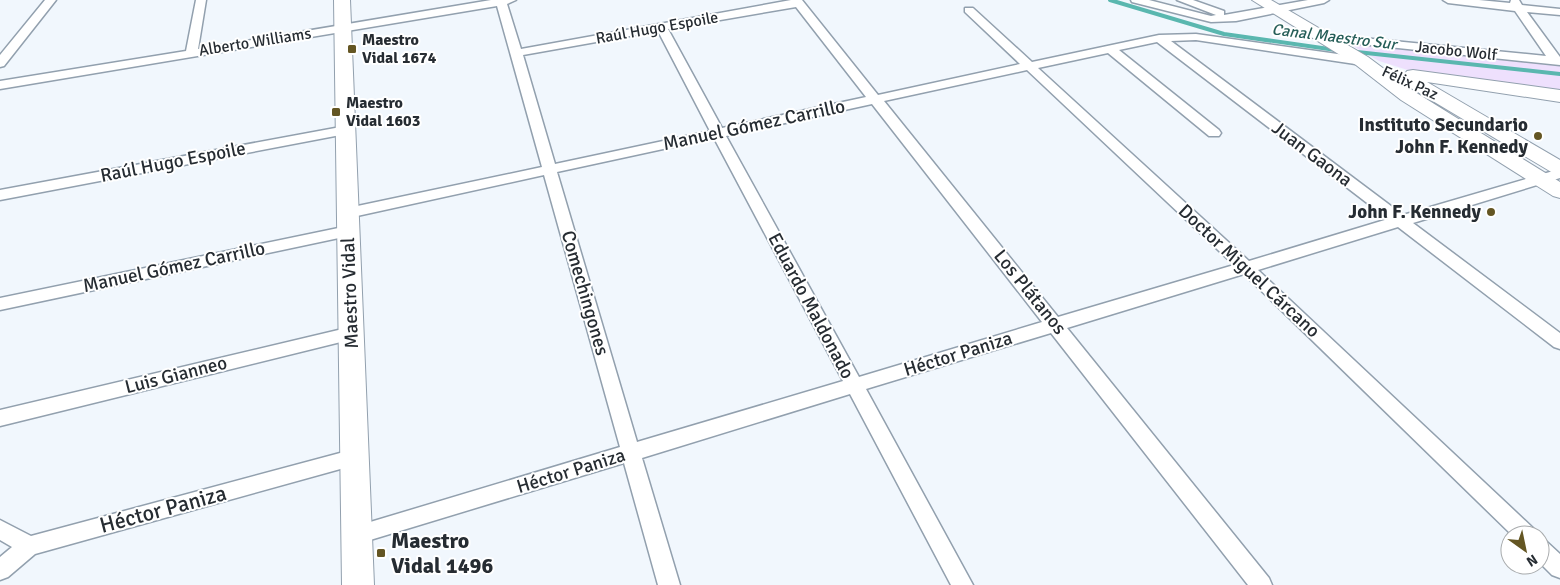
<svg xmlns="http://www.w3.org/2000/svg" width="1560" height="585" font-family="Signika,sans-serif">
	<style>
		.green { fill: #eee0fd }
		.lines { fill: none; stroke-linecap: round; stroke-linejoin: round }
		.stream { stroke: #5ab7af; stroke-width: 4 }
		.minor-casing { stroke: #92a0ae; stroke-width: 3 }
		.secondary-casing { stroke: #92a0ae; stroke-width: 2 }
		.minor { fill: #fff; fill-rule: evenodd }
		.secondary { fill: #fff; fill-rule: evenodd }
		.poi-dot { fill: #645623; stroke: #fff; stroke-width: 2 }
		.labels { text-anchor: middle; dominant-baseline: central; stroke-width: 4; stroke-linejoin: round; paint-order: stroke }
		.far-street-label { font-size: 16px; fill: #262c32; stroke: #fff }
		.far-water-label { font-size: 16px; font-style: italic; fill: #265e58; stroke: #fff }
		.far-poi-label { font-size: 16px; font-weight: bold; fill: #262c32; stroke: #fff; text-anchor: start }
		.street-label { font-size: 19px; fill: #262c32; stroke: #fff }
		.poi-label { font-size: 19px; font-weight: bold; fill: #262c32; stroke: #fff; text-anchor: end }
		.near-street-label { font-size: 22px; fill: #262c32; stroke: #fff }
		.near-poi-label { font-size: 22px; font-weight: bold; fill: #262c32; stroke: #fff; text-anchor: start }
	</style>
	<rect width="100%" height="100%" fill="#f1f7fd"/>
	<path class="green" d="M1346,42l214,24v25l-146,-19 -35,-11z"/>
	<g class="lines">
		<path class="stream" d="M1110,0l114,34 112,16
			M1357,52l203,22"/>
		<defs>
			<path id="minor" d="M45,0h11l-52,66 -4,1v-12z
				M196,0h10l-8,49 293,-49h25l-9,4 14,45 270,-49h11l76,95 142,-31 -55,-52v-4h8l59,54 127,-27 37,-1 170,24 2,3 -2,3 -4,1 -166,-25 -25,1 232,174 157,-46v9l-147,45 147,110v16l-6,-2 -156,-120 -140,43 275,258 3,7h-24l-268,-261 -177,54 202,250 3,7h-24l-197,-252 -185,56 107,196h-22l-101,-191 -208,64 38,127h-22l-34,-122 -267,81 -7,-2 -3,-7 3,-7 7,-2 263,-79 -76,-272 -196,43 -7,-5 7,-5 194,-41 -45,-161 -497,83v-8l186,-30zM796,7l70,90 -144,31 -54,-99zM658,31l52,100 -155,33 -32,-109zM1157,42l231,177 -139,42 -211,-193 70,-15 101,83h10l2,-3 -2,-3 -100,-80zM1027,70l207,195 -176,52 -174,-216zM872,104l170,218 -183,55 -133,-241zM714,138l129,243 -206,61 -80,-270z
				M1131,0h18l62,16 5,-1 -39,-15h16l31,11v4l84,-15h21l-5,3 -88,18 -25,1 -79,-20z
				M1443,0h36l31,3 1,-3h8l3,5 38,4v6l-33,-3 33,45v8l-238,-25 -6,-3 6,-3 224,22 -31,-45 -67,-8z
				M346,126l5,1 2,3 -2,3 -351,67v-10z
				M348,226l5,1 3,4 -3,4 -353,75v-12z
				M351,327l6,1 2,5 -2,5 -357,88v-16z
				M355,449l7,2 3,6 -3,6 -327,91 -27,23 -8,3v-23l12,-10 -12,-7v-20l31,16z
				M1540,539l7,3 13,12v24l-8,-3 -12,-12z"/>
			<path id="secondary" d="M334,0h16l24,585h-32z
				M1252,0h19l97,57 47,35 145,90v16l-7,-2 -152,-96 -45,-35z
				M1413,70l147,20v12l-133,-20 133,78v15l-7,-2 -142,-85 -3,-4 3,-4 -7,-5 3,-4z"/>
		</defs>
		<use href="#minor" class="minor-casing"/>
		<use href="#secondary" class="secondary-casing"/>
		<use href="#minor" class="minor"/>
		<use href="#secondary" class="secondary"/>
	</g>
	<g class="poi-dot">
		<rect x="347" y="44" width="10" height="10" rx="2.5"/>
		<rect x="331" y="107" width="10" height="10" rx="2.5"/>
		<circle cx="1538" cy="136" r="5"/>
		<circle cx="1491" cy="212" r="5"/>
		<rect x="376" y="548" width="10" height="10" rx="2.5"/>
	</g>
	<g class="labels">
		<g class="far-street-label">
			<text transform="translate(657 28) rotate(-10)">Raúl Hugo Espoile</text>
			<text transform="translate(255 42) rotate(-9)">Alberto Williams</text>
			<text transform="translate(1456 51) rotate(6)">Jacobo Wolf</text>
			<text transform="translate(1410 83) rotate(25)">Félix Paz</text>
		</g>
		<g class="far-water-label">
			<text transform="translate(1334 37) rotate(7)">Canal Maestro Sur</text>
		</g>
		<g class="far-poi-label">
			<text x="362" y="40">Maestro<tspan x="362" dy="18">Vidal 1674</tspan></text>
			<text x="346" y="103">Maestro<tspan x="346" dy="18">Vidal 1603</tspan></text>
		</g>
		<g class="street-label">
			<text transform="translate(754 125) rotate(-12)">Manuel Gómez Carrillo</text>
			<text transform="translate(1312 154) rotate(37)">Juan Gaona</text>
			<text transform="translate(173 162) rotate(-11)">Raúl Hugo Espoile</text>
			<text transform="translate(174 267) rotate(-12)">Manuel Gómez Carrillo</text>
			<text transform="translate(1249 271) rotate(43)">Doctor Miguel Cárcano</text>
			<text transform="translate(1030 292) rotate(51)">Los Plátanos</text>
			<text transform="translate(350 293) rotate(-92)">Maestro Vidal</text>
			<text transform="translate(585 293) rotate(74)">Comechingones</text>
			<text transform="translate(811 306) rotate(62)">Eduardo Maldonado</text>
			<text transform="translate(958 354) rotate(-17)">Héctor Paniza</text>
			<text transform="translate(176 375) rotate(-14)">Luis Gianneo</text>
			<text transform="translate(571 471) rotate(-17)">Héctor Paniza</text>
		</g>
		<g class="poi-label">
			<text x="1528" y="125">Instituto Secundario<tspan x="1528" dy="22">John F. Kennedy</tspan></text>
			<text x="1481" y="212">John F. Kennedy</text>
		</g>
		<g class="near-street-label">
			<text transform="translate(163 509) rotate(-15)">Héctor Paniza</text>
		</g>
		<g class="near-poi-label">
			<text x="391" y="540">Maestro<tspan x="391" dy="25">Vidal 1496</tspan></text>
		</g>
	</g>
	<g transform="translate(1525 550) rotate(147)"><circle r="24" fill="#ffffff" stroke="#a8abad"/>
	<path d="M0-4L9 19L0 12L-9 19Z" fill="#645623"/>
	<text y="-8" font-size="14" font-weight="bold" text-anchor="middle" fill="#262c32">N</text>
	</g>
</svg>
